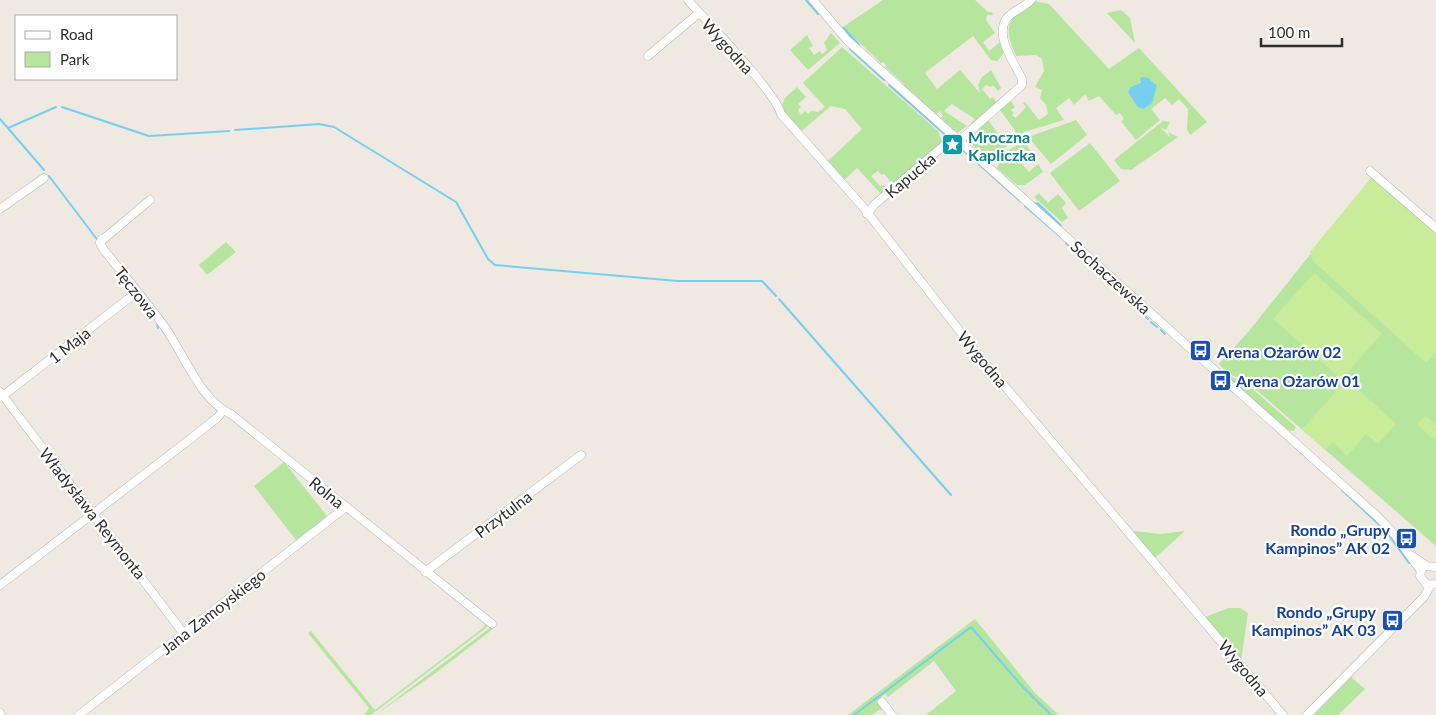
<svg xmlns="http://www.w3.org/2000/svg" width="1436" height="715" font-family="Lato,sans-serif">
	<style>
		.green { fill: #b6e59e }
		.pitch { fill: #c9ec9a }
		.water { fill: #75cff0 }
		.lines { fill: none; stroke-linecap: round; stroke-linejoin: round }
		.stream { stroke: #75cff0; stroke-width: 2 }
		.canal { stroke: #75cff0; stroke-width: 5.5 }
		.minor-casing { stroke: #b4b7c1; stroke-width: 9 }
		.minor { stroke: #fff; stroke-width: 8 }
		.labels { text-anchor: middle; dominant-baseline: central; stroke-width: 4.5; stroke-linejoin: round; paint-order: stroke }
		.street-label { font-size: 16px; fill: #2e2e2e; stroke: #fff }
		.culture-label { font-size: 16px; font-weight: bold; fill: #0d838f; stroke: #fff; text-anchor: start }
		.transit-label { font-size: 16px; font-weight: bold; fill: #164399; stroke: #fff; text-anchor: start }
	</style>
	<rect width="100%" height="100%" fill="#efe9e1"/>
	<path class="green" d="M883,0h92l13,12h4l1,3h-6l-1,5 9,13 -12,9 6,9 10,-8h3c4,9 1,12 -5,18l-6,-1 -18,-24 -48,37 12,16 23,-19 20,23 -2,-8 4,-8 9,-7 10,18 -3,3 -5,-6 -2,2 -5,-2 -4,4 8,10 3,-2 4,6 -25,22 -1,-2 4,-3 -3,-3 -20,-13 -8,7 23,15 -10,7 -16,-15 2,-2 -3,-5 -6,5 -32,-30 2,-2 -19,-17 1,-2 -3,-3 -2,1 -38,-36z
		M1034,1l15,3 60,65 30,-21 68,74 -17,13 -3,-6 1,-20 -9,-10 -7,6 -7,-7 -14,11 9,11 -24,20 -15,-19 3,-2 -4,-6 -4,2 -17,-19 -10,5 -4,-7 -11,11 -5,-7 -13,10 8,12 -40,12 -5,4 -19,-26 11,-9 4,6 -4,3 3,3 -2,2 4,3 10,-11 -3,-4 2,-1 14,18 9,-6 -2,-9 -6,-7 2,-8 -7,-3 9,-16 -2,-12 -6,-4 -20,1c-14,-33 -8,-35 18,-55z
		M1121,10l9,8 5,25 -28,-30z
		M831,33l9,10 -32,27 -18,-20 17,-15 6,11 -6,3h3l4,6 6,-4 2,3 5,-4 -3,-7z
		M842,47l96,84 5,13 -50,40 -9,-10 -2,1 -4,-4 -7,5 9,10 4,-1 3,3 -6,6 -24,-26 -13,12 -16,-19 34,-32 -17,-20 -14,-3 -32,27 -18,-25 4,-10 12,-11 9,10 -8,7 3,3 -3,3 3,5 4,-4 3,3 3,-3 7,1 7,-5 -22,-24z
		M988,120l19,26 -18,14 -19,-17 2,-9z
		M1076,120l11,15 -36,29 -23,-27z
		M1163,121l7,1 -4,8 -6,-3 11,11 -3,-6 10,5 -47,33 -10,-1 -7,-9z
		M1024,140l7,12 -11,10 9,10 9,-8 5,8 -18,13h-8l-20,-17 9,-16z
		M1090,143l30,38 -41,30 -29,-38z
		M1372,177l64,57v312l-190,-165 -17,-7 -10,-10 30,-33z
		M1039,193l9,10 10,-9 8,9 -4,5 6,10 -6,4 -28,-25z
		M226,242l10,10 -29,23 -8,-10z
		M1225,374l22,10 49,43 -2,4 -7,-1z
		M284,462l43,54 -31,24 -42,-54z
		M1133,531l28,3 24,-3 -30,27z
		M1229,608h11l8,5 -7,48 -36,-44z
		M975,619l60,74 24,22h-133l30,-24 -22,-30 -46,36 -3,-3 -8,7 7,9h-5l-7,5h-24z
		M486,623l2,2 -2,3 -115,87h-7l5,-7 -61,-75 3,-2 64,79 108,-82z
		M491,627l2,2 -60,46 -58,40z
		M1351,677l14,12 -27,26h-24z"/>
	<path class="pitch" d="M1372,177l64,57v118l-10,11 -113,-102 -3,-9z
		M1314,273l68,61 -41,45 -68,-60z
		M1347,379l49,45 -18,20 -12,-10 -19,22 -14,-14 -8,8 -23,-21z
		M1425,415l11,10v10l-3,4 -16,-15z"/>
	<path class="water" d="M1142,77l6,1 9,8 -5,17 -9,6 -5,-2 -10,-15 3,-5 10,-4 -1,-4z"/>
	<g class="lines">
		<path class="stream" d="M806,0l12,14
			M850,49l34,31
			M889,85l60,53
			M62,107l87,29 80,-5
			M0,119l44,51
			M8,128l48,-21
			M235,130l84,-6 15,3 122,75 32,57 7,6 183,16h84l14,15
			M953,141l67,60
			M49,176l47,62
			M1025,206l37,32
			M1066,243l10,9
			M1083,258l36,32
			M779,299l172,196
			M1134,306l14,13
			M1151,322l6,5
			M157,323l1,5
			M1161,330l4,4
			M1216,379l17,13
			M1342,490l43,40 24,33
			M854,715l117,-88 50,58 30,30"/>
		<path class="canal" d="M843,30l14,15
			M1037,205l22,21"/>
		<defs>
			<path id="minor" d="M688,0c19,22 87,91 93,114l82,93 117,150 303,358
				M813,0l34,40 531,477 17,18 26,36
				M648,56l51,-43
				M959,141l63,-56v-6c-8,-17 -27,-41 -16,-60 5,-7 19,-12 25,-19
				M1370,171l66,57
				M0,209l44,-31
				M867,214l8,-10 79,-67
				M102,239l-2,4 4,7c20,25 41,50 60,76 19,26 37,76 67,88l261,210
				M100,242l50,-42
				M0,392l184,242
				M0,398l137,-106
				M1409,554l18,12
				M1436,567l-11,-1 -4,4 -1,6 7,9 9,-1
				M425,572l156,-117
				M0,585l189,-145 28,-22 6,-7
				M882,702l10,13
				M0,713l1,2
				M79,715l267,-208
				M1307,715l117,-118 6,-11"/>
		</defs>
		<use href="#minor" class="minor-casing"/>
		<use href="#minor" class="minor"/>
	</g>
	<defs>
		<symbol id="sight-square" viewBox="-11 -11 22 22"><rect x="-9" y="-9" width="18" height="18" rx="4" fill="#0f9aa8" stroke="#fff"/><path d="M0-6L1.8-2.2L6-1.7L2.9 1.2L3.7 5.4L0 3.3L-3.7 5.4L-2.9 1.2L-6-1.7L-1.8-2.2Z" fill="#fff"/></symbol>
		<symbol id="bus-square" viewBox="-11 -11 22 22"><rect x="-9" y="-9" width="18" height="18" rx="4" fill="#1a4fb4" stroke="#fff"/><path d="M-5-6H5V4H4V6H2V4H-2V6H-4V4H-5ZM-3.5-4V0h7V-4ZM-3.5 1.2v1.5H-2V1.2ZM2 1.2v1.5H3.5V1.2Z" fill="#fff"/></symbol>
	</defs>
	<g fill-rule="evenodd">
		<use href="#sight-square" x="940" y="132" width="25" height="25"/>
		<use href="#bus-square" x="1188" y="338" width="25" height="25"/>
		<use href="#bus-square" x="1208" y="368" width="25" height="25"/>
		<use href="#bus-square" x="1394" y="526" width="25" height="25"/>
		<use href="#bus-square" x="1380" y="608" width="25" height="25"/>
	</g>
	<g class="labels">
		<g class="street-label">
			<text transform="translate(728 46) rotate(48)">Wygodna</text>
			<text transform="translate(910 175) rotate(-40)">Kapucka</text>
			<text transform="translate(1111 277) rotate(42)">Sochaczewska</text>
			<text transform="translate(137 292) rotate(52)">Tęczowa</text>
			<text transform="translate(69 345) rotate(-38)">1 Maja</text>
			<text transform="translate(983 359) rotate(50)">Wygodna</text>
			<text transform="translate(327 492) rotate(39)">Rolna</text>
			<text transform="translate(93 513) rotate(52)">Władysława Reymonta</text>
			<text transform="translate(503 514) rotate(-37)">Przytulna</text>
			<text transform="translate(213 611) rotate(-38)">Jana Zamoyskiego</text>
			<text transform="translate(1244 668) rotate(50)">Wygodna</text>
		</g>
		<g class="culture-label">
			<text x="968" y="136">Mroczna<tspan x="968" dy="18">Kapliczka</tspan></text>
		</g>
		<g class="transit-label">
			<text x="1217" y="351">Arena Ożarów 02</text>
			<text x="1236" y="380">Arena Ożarów 01</text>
			<text x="1390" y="529" text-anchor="end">Rondo „Grupy<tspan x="1390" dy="18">Kampinos” AK 02</tspan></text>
			<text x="1376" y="611" text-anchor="end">Rondo „Grupy<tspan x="1376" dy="18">Kampinos” AK 03</tspan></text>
		</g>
	</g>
	<rect x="15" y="15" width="162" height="65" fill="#ffffff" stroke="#ababab"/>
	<rect x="25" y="31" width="25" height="8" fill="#ffffff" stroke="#ababab"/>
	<text x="60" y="40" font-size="15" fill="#2e2e2e">Road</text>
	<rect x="25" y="52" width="25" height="15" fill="#b6e59e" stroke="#ababab"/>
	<text x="60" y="65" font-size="15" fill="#2e2e2e">Park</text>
	<path d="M1261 38v8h81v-8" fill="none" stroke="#2e2e2e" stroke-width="2.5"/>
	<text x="1268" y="38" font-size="15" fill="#2e2e2e" stroke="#ffffff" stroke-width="4" paint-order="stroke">100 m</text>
</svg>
